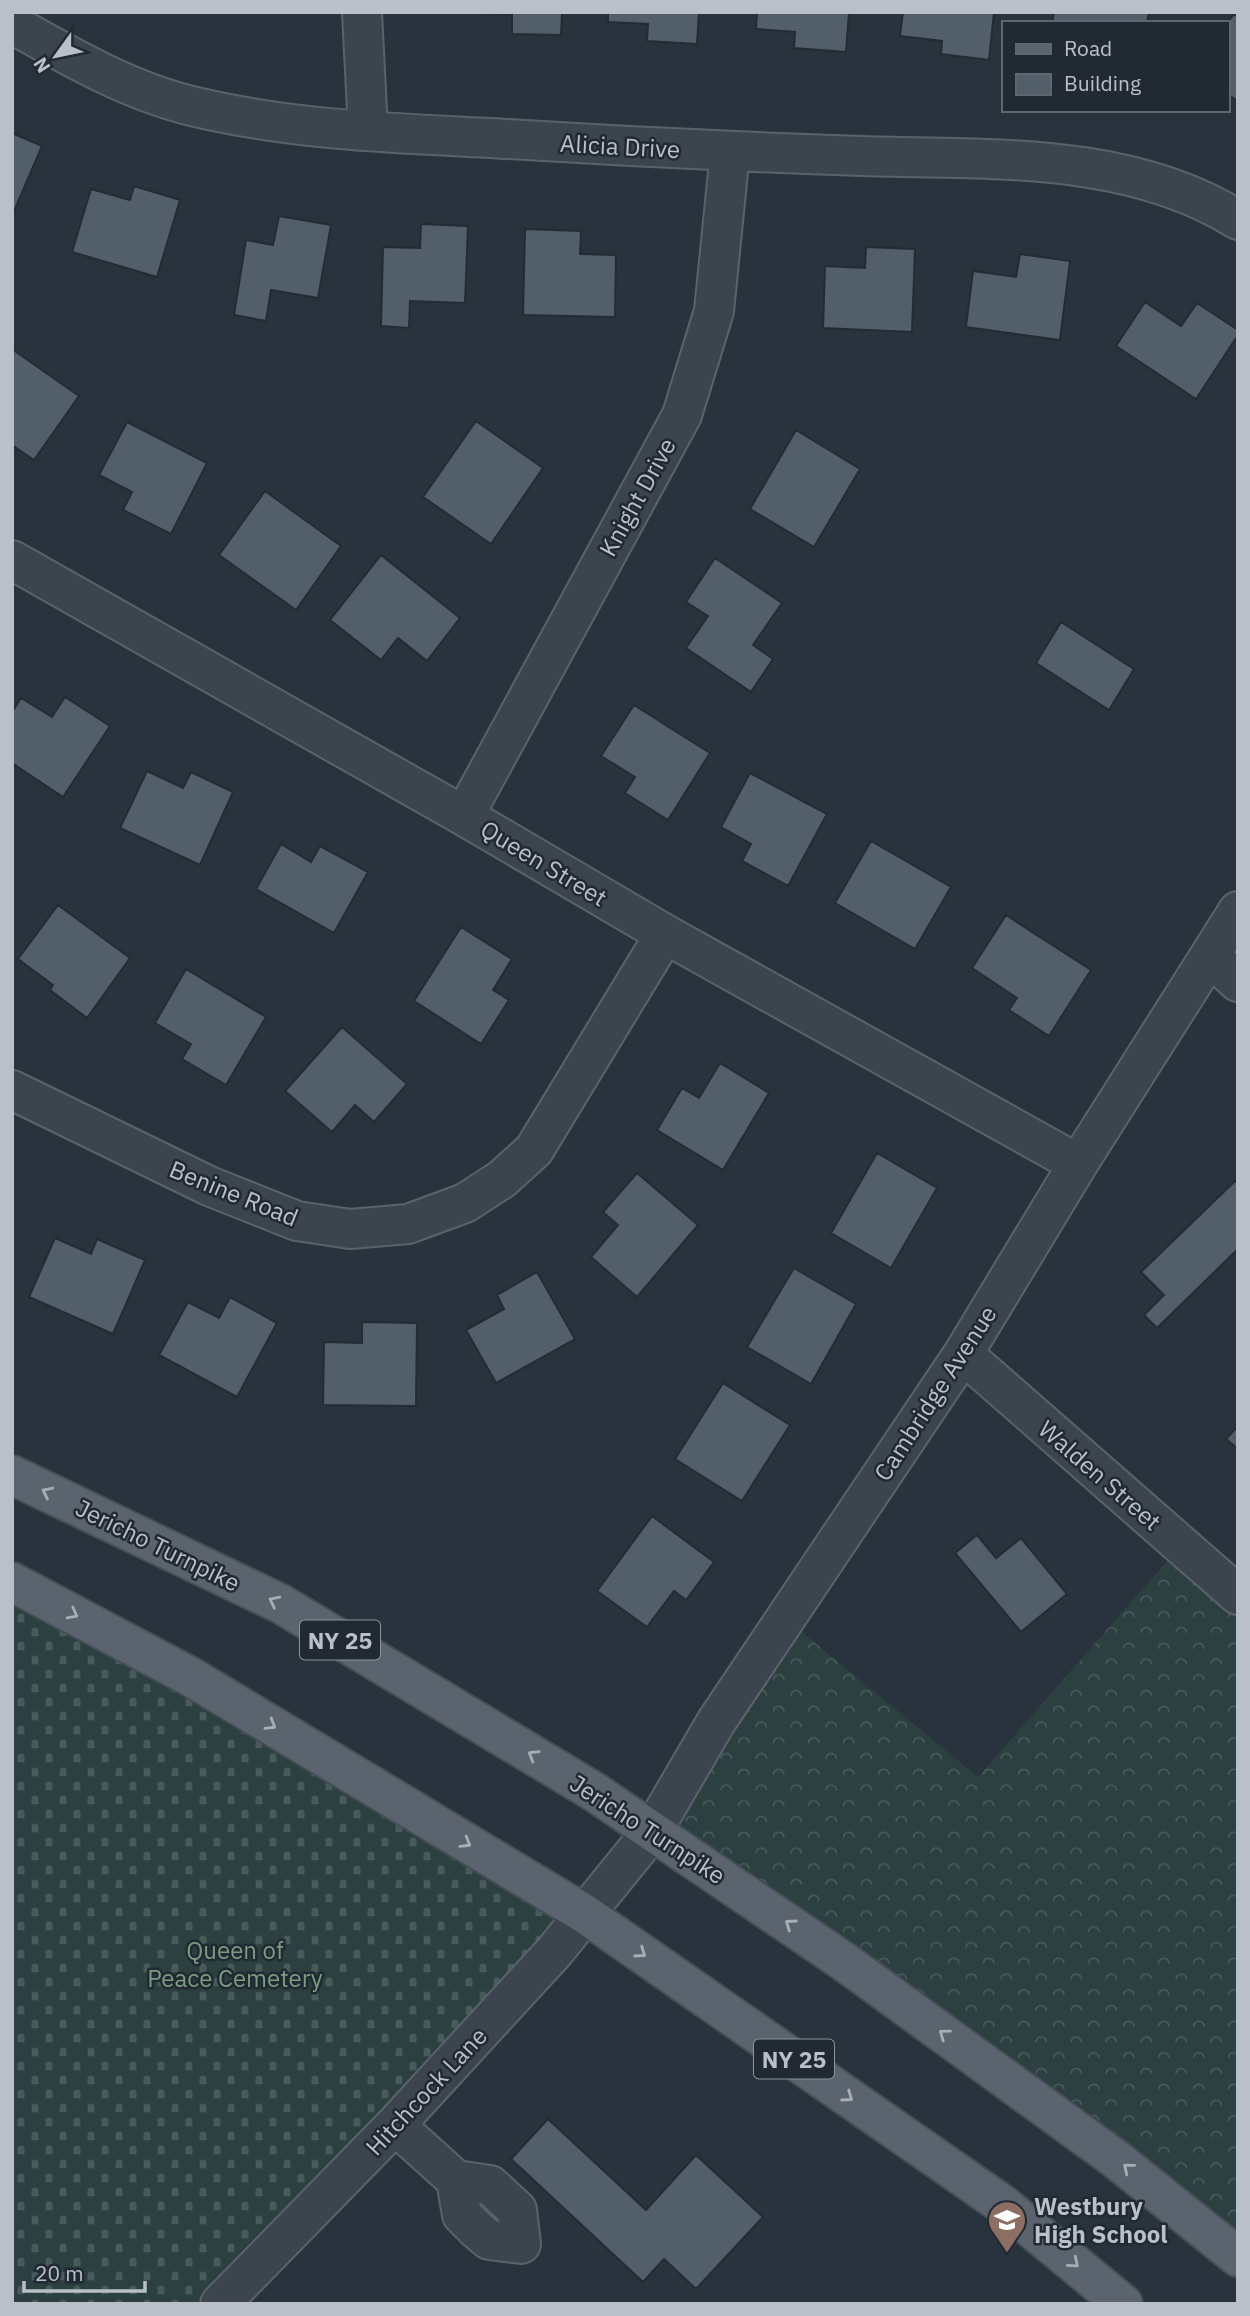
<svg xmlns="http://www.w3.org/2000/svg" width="1250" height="2316" font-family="'IBM Plex Sans',sans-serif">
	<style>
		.forest { fill: url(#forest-crowns) }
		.cemetery { fill: url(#cemetery-stones) }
		.building { fill: #525e69; stroke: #232c35; stroke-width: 2 }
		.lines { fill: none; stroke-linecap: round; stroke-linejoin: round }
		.minor-casing { stroke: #5a636c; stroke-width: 42 }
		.major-casing { stroke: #464e57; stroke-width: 42 }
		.minor { stroke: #3c454e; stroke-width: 38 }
		.major { stroke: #5b646e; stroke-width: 38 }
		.oneway { stroke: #a6aeb7 }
		.labels { text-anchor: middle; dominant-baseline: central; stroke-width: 5; stroke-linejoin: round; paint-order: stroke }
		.shield { fill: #212a33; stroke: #8b939c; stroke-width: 2 }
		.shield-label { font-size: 23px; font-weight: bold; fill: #b9c0c9 }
		.street-label { font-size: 24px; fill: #b9c0c9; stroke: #212a33 }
		.park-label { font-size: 24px; fill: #7a9c7f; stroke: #212a33 }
		.poi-label { font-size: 24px; font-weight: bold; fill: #b9c0c9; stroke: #212a33; text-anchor: start }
	</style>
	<defs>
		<pattern id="forest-crowns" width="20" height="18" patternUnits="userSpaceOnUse" patternTransform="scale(1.75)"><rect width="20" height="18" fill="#2c4040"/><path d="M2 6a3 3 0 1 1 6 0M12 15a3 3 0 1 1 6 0" fill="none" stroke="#485a5a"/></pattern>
		<pattern id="cemetery-stones" width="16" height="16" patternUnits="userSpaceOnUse" patternTransform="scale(1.75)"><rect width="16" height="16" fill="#2c4040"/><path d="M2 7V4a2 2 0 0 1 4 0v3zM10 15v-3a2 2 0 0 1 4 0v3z" fill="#485a5a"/></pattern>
	</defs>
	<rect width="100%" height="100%" fill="#29333e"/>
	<path class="forest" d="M1181,1545l57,50v643l-585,-407 133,-212 192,158z"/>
	<path class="cemetery" d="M12,1582l573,332 -367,390h-206z"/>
	<path class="building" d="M562,12l-1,23 -49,-1v-20l-41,-1z
		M608,12h91l-2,32 -50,-3 1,-17 -40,-2z
		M757,12h92l-3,40 -52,-4 1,-16 -39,-3z
		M903,12h91l-5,48 -48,-6 1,-13 -42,-5z
		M1054,12h95l-2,11h-95z
		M1234,14l4,3v84l-11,-7v-71z
		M12,133l30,13 -30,70z
		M134,186l46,14 -23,77 -85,-25 19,-63 39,11z
		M279,216l52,9 -13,73 -47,-8 -5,31 -32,-6 12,-75 27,5z
		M421,224l47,2 -3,77 -55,-2 -1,27 -28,-2 2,-79 37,1z
		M525,229l56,2 -1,23 36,1 -1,62 -92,-2z
		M866,247l49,2 -3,83 -89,-4 2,-62 40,2z
		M1020,254l50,7 -10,79 -94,-13 7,-56 43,6z
		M1145,302l36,24 16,-23 41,27v5l-42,64 -80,-53z
		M12,349l67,47 -45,64 -22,-15z
		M476,421l67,47 -52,76 -68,-47z
		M127,422l80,41 -36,71 -48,-24 9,-18 -33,-17z
		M796,430l64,39 -46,78 -64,-38z
		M265,491l76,55 -45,64 -77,-55z
		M381,555l79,63 -33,43 -29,-23 -17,22 -51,-40z
		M715,558l67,45 -29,42 20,14 -22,33 -65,-44 22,-32 -22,-14z
		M1061,622l73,47 -25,41 -73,-47z
		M65,697l45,29 -47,71 -51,-34v-51l9,-14 31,19z
		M634,705l76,48 -42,67 -43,-27 10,-16 -34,-21z
		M147,771l36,17 8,-16 42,20 -33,73 -80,-37z
		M750,773l77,41 -39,72 -46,-25 9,-17 -30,-17z
		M871,841l80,46 -36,62 -80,-46z
		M281,844l30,18 9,-16 48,26 -34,61 -78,-44z
		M58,905l72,53 -43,60 -37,-28 3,-5 -35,-26z
		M1006,915l85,55 -42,66 -40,-26 8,-12 -45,-30z
		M461,927l51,32 -19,31 16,10 -28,44 -67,-43z
		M186,969l80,48 -40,68 -44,-26 9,-15 -36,-21z
		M342,1027l65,57 -33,38 -19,-17 -23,27 -47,-41z
		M720,1063l49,30 -46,77 -66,-40 25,-42 17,10z
		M877,1153l60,35 -46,80 -60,-35z
		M637,1173l61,52 -61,72 -46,-40 27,-32 -15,-13z
		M1235,1181l3,3v65l-81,79 -13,-13 20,-20 -23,-23z
		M55,1238l36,16 6,-15 48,21 -32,74 -84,-37z
		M794,1268l62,36 -45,80 -64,-37z
		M537,1272l38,67 -79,44 -30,-53 38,-21 -7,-14z
		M230,1297l47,26 -40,74 -78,-42 29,-53 31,16z
		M362,1322l55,1 -1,83 -93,-1 1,-63 38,1z
		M723,1383l67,42 -48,76 -67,-42z
		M1238,1426v23l-12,-10z
		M652,1516l62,46 -28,38 -12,-9 -27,36 -50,-36z
		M977,1535l19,23 25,-20 46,56 -46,38 -66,-79z
		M548,2119l98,91 50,-55 67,62 -67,72 -32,-30 -21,23 -132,-123z"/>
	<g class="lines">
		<defs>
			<path id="minor" d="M362,12l6,119
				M12,24c58,33 119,68 184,83 97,23 196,26 295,31 124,8 248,14 372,18 125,4 265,-5 375,64
				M12,560l452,256 201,118 413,230
				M464,816l218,-401 32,-104 16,-159
				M1210,956l28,26
				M12,1090l197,96 88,35 53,8 58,-5 57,-21 37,-24 32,-29 131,-216
				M963,1354l275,241
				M395,2125l61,55
				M456,2180l34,5 27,25 4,34 -32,-4 -13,-11 -14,-14z
				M220,2304l175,-179 159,-173 99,-122 63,-108 247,-368 115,-190 160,-253"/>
			<path id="major" d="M12,1475l269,129 312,187 253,172 271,197 121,97
				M12,1582l179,95 394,237 417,290 121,100"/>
		</defs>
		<use href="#minor" class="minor-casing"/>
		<use href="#major" class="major-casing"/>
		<use href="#minor" class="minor"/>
		<use href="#major" class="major"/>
	</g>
	<defs><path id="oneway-chevron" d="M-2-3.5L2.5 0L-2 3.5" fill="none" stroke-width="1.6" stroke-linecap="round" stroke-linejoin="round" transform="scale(1.75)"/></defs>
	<g class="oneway">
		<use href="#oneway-chevron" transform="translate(47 1492) rotate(-154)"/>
		<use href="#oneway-chevron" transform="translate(274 1601) rotate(-153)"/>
		<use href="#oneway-chevron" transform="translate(73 1614) rotate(28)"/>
		<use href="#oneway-chevron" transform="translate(271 1725) rotate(31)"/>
		<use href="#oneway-chevron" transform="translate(533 1755) rotate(-149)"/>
		<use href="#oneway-chevron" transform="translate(466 1843) rotate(31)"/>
		<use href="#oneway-chevron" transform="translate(790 1924) rotate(-145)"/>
		<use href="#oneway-chevron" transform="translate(641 1953) rotate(35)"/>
		<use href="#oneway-chevron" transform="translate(944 2034) rotate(-144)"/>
		<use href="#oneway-chevron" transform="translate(848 2097) rotate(35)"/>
		<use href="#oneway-chevron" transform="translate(1128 2168) rotate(-141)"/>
		<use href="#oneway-chevron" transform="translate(1074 2263) rotate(40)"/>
	</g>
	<defs>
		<symbol id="school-pin" viewBox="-11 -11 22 30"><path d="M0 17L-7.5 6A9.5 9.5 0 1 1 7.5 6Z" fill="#8d6e63" stroke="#212a33"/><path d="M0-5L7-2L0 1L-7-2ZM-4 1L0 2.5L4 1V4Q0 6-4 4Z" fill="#fff"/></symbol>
	</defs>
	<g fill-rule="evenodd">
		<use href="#school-pin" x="985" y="2198" width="44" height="60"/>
	</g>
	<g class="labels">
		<g class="shield">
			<rect x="300" y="1620.5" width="80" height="39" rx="5"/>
			<rect x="754" y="2039.5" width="80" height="39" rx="5"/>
		</g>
		<g class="shield-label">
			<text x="340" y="1640">NY 25</text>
			<text x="794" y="2059">NY 25</text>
		</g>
		<g class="street-label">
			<text transform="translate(620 146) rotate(3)">Alicia Drive</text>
			<text transform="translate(637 497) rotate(-61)">Knight Drive</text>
			<text transform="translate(544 863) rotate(31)">Queen Street</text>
			<text transform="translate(234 1193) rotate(22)">Benine Road</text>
			<text transform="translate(935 1393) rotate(-57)">Cambridge Avenue</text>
			<text transform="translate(1100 1475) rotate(41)">Walden Street</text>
			<text transform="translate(158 1545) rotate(26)">Jericho Turnpike</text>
			<text transform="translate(648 1829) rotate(33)">Jericho Turnpike</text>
			<text transform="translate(426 2091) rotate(-47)">Hitchcock Lane</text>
		</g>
		<g class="park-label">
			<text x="235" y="1950">Queen of<tspan x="235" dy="28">Peace Cemetery</tspan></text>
		</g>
		<g class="poi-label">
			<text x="1034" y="2206">Westbury<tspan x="1034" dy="28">High School</tspan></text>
		</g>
	</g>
	<rect width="1250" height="2316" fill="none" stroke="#b9c0c9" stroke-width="28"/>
	<rect x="1002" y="21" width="228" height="91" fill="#212a33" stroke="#5e666f" stroke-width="2"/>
	<rect x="1016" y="44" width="35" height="10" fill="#5b646e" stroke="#5e666f" stroke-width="2"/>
	<text x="1064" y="56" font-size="21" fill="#b9c0c9">Road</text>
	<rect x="1016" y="74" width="35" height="21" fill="#525e69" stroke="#5e666f" stroke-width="2"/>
	<text x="1064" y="91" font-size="21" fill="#b9c0c9">Building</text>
	<g transform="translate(56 56) rotate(237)" stroke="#212a33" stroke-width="5" paint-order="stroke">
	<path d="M0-5L12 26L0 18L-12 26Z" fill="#b9c0c9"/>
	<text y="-10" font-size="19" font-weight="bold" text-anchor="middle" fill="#b9c0c9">N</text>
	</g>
	<path d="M24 2281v10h121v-10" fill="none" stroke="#b9c0c9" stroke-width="3.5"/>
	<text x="35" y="2281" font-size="21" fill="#b9c0c9" stroke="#212a33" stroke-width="5" paint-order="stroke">20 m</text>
</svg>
